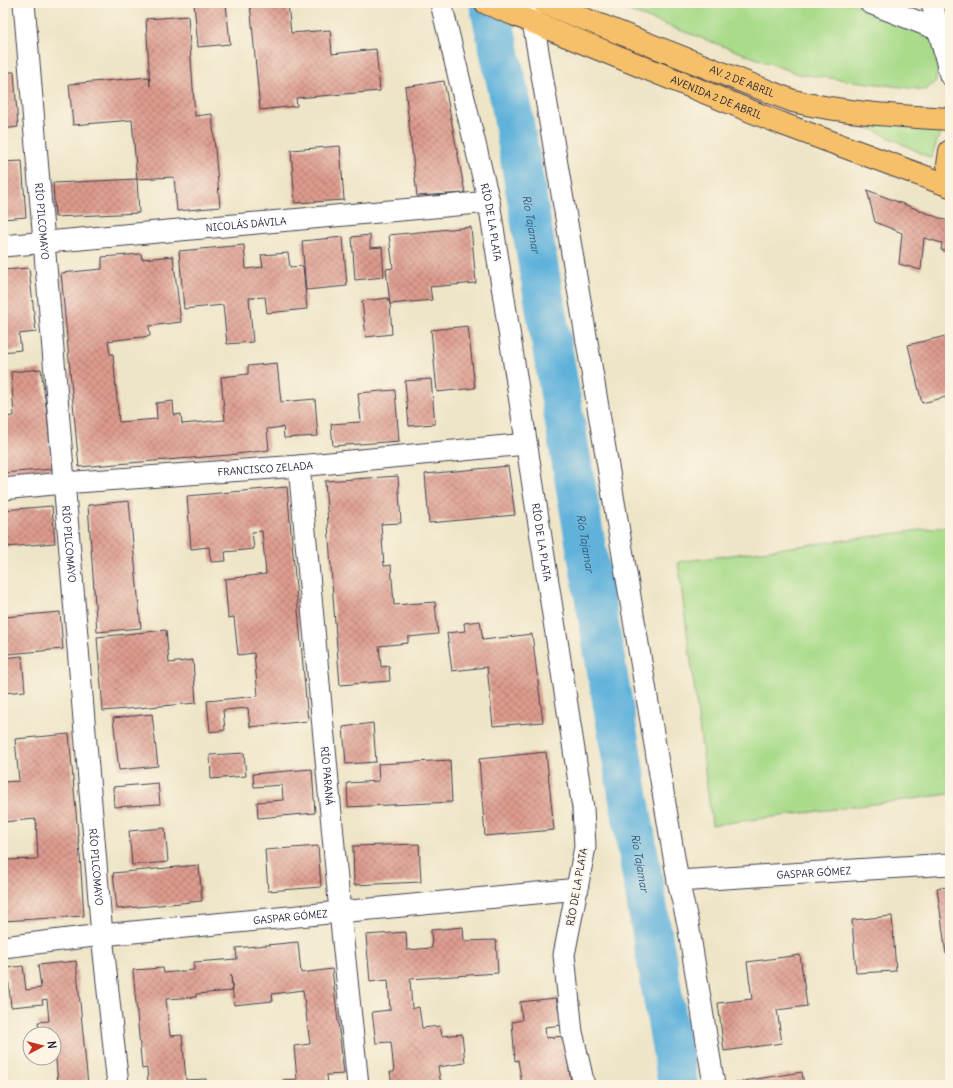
<svg xmlns="http://www.w3.org/2000/svg" width="953" height="1088" font-family="Delius,sans-serif">
	<style>
		.green { fill: #a9db8a; stroke: #667e62 }
		.lines { fill: none; stroke-linecap: round; stroke-linejoin: round }
		.river { stroke: #60b2db; stroke-width: 40 }
		.building { fill: url(#building-cross-hatch) }
		.minor-casing { stroke: #413f50; stroke-width: 23 }
		.major-casing { stroke: #413f50; stroke-width: 24 }
		.minor { stroke: #fff; stroke-width: 21 }
		.major { stroke: #f6c06b; stroke-width: 22 }
		.labels { text-anchor: middle; dominant-baseline: central; stroke-width: 3.5; stroke-linejoin: round; paint-order: stroke }
		.street-label { font-size: 10px; fill: #22223b; stroke: #fcf5e5 }
		.water-label { font-size: 11px; font-style: italic; fill: #385473; stroke: #fcf5e5 }
	</style>
	<defs>
		<pattern id="building-cross-hatch" width="8" height="8" patternUnits="userSpaceOnUse"><rect width="8" height="8" fill="#dd9b8d"/><path d="M0 0l8 8M0 8l8-8" fill="none" stroke="#b37e74"/></pattern>
	</defs>
	<rect width="100%" height="100%" fill="#fcf5e5"/>
	<filter id="ink" filterUnits="userSpaceOnUse"><feTurbulence type="fractalNoise" baseFrequency=".025" numOctaves="2"/><feDisplacementMap in="SourceGraphic" scale="8" xChannelSelector="R" yChannelSelector="G"/><feConvolveMatrix kernelMatrix="1 2 1 2 8 2 1 2 1" color-interpolation-filters="sRGB"/></filter>
	<filter id="wash" filterUnits="userSpaceOnUse"><feTurbulence type="fractalNoise" baseFrequency=".012" numOctaves="4" result="noise"/><feDisplacementMap in="SourceGraphic" scale="16" xChannelSelector="R" yChannelSelector="G"/><feGaussianBlur stdDeviation="0.9" result="paint"/><feColorMatrix in="noise" values="0 0 0 0 0 0 0 0 0 0 0 0 0 0 0 0 0 1.4 0 .05"/><feComposite in="paint" operator="in"/></filter>
	<g filter="url(#wash)">
		<rect width="100%" height="100%" fill="#eee5c7"/>
		<path class="green" d="M607,3h245l80,32 6,34 -3,14 -10,7 -127,-16z
			M830,116l113,9 -12,33 -55,-27z
			M950,526v268l-238,31 -34,-263z"/>
		<g class="lines">
			<path class="river" id="s1" d="M489,3l21,96 97,572 71,414"/>
		</g>
		<g id="blocks">
			<path class="building" d="M194,3h32l4,41 -32,3z
				M250,3h38l3,30 39,-3 2,24 44,-5 4,42 -84,7 1,8 -37,4z
				M188,16l7,100 17,-2 8,93 -43,4 -3,-34 -37,2 -5,-59 -59,5 -4,-41 80,-7 1,9 -4,-67z
				M3,72h11l4,55 -15,2z
				M444,81l21,112 -48,3 -12,-109z
				M340,146l4,54 -49,3 -4,-53z
				M22,161l4,56 -23,2v-57z
				M137,179l2,34 -84,4 -2,-34z
				M867,190l83,32v31l-9,-3 1,-7 -18,-5 -3,32 -22,-6 3,-31 -27,-11z
				M471,227l5,56 -46,4 2,13 -42,4 -4,-35 7,-1 -4,-33z
				M370,235v13l12,-1 2,30 -29,3 -3,-43z
				M343,237l4,49 -41,4 -4,-49z
				M244,245l2,24 17,-2 -2,-12 27,-2 2,14 13,-1 4,43 -40,4 -2,-16 -16,1 4,44 -26,2 -4,-39 -39,4 -5,-58z
				M141,254l1,5 31,-3 8,66 -32,4 1,10 -42,5 2,13h3l6,68 38,-3 -1,-16 17,-2 1,14 7,-1 1,10 43,-4 -4,-43 27,-3v-8l29,-3 4,39 34,-3 3,37 -34,2 -1,-11 -16,2 2,21 -40,5 -150,12 -18,-194 41,-4v-12z
				M29,268l7,64 -17,2 2,16 -18,2v-82z
				M388,298l2,6 2,30 -26,3 -4,-36z
				M468,326l7,62 -38,4 -6,-62z
				M950,335v61l-28,7 -14,-58z
				M41,369l6,44 5,56 -49,4v-56l11,-1 -3,-44z
				M431,379l4,45 -26,2 -4,-45z
				M395,390l4,51 -66,5 -2,-22 30,-2 -3,-29z
				M508,466l7,49 -86,8 -4,-49z
				M398,476l3,47 -20,1 3,42 7,-1 3,40 41,-3 3,32 -30,3v6l-29,3 2,21 8,-1 1,15 -50,4 -6,-75 -9,-129z
				M287,487l21,234 -58,6 -2,-19 -25,2 2,20 -15,2 -3,-31 51,-5 -4,-43 -16,2 -4,-38 -6,1 -3,-39 41,-5 -4,-43 -10,1 2,17 -29,3 1,9 -15,1 -2,-15 -18,2 -4,-53z
				M129,501l12,127 -44,4 -9,-127z
				M52,506l3,37 -49,4 -3,-37z
				M60,612l3,37 -55,5 -3,-37z
				M480,621l3,19 49,-6 11,88 -50,4 -6,-59 -35,4 -5,-38 18,-2 -1,-8z
				M166,630l3,33 24,-3 3,43 -93,8 -6,-74z
				M22,656l3,35 -22,2v-35z
				M152,714l6,52 -39,4 -6,-52z
				M373,723l3,39 -30,2 -3,-37z
				M69,734l11,122 4,60 -81,5v-61l35,-1 -2,-40 -33,3v-40l16,-1 -4,-42z
				M546,752l8,78 -69,6 -6,-77z
				M244,753l2,23 -35,3 -1,-24z
				M450,760l2,42 -104,5 -1,-24 32,-2 -1,-17z
				M312,769l3,44 -57,5 -1,-16 26,-2 -1,-15 -28,2 -1,-13z
				M158,783l2,21 -46,3 -1,-20z
				M165,828l3,34 -36,3 -3,-34z
				M419,844l2,38 -67,3 -1,-39z
				M318,846l3,41 -53,4 -3,-41z
				M199,865l3,36 -85,8 -4,-36z
				M950,887v66l-4,1 -9,-66z
				M892,916l4,55 -40,2 -4,-53z
				M463,927l1,14 32,-1 2,33 -88,6 2,30 7,-2 3,21 18,-2 2,10 20,-2 3,29 -27,4 3,18h-49l-2,-13h4l-3,-30 -15,1 -4,-31 18,-2 -2,-30 -18,2 -4,-47 40,-3 1,18 25,-2 -1,-18z
				M298,942l3,31 31,-4 12,105 -17,1 1,10h-44l-1,-5 14,-1 -3,-33 16,-2 -7,-54 -31,4 1,7 -39,4 -3,-30 1,16 -36,3v3l-30,2 4,37 12,-1 4,45 20,-1 1,6h-59l-1,-17 -5,1 -9,-99 30,-2 1,5 30,-3v-8l43,-3 -1,-11z
				M800,955l7,51 -30,4 5,33 -58,8 -6,-48 34,-4 -5,-37z
				M76,961l12,124h-30l-4,-51h-14l-2,-12 11,-1 -2,-22 -5,1 1,4 -32,3 -4,-39 16,-2 3,24 15,-2 -3,-23z
				M556,998l6,27 -17,2 1,11 18,-2 7,46 -18,3h-31l-4,-25 -3,1 -3,-39 10,-2 -2,-18z
				M802,1072l2,13h-74v-2z"/>
		</g>
	</g>
	<g filter="url(#ink)">
		<use href="#blocks" fill-opacity="0" stroke="#413f50" stroke-width="1"/>
		<g class="lines">
			<defs>
				<g id="minor">
					<path id="s2" d="M24,3l78,932 16,150"/>
					<path id="s3" d="M441,3l48,199 94,606 2,39 -21,108 8,77 12,53"/>
					<path d="M528,3l5,19 145,859 10,43 26,161"/>
					<path d="M870,3l69,27"/>
					<path d="M932,3l18,72"/>
					<path id="s4" d="M3,246l486,-44"/>
					<path id="s5" d="M299,466l41,446 18,173"/>
					<path id="s6" d="M3,489l60,-6 236,-17 227,-22"/>
					<path id="s7" d="M678,881l272,-17"/>
					<path id="s8" d="M3,947l99,-12 476,-46"/>
				</g>
				<g id="major">
					<path id="s9" d="M486,3l294,120 170,63"/>
					<path id="s10" d="M544,3l249,98c51,12 104,15 157,18"/>
					<path d="M950,151l-2,14 2,6"/>
				</g>
			</defs>
			<use href="#minor" class="minor-casing"/>
			<use href="#major" class="major-casing"/>
			<use href="#minor" class="minor"/>
			<use href="#major" class="major"/>
		</g>
	</g>
	<g class="labels">
		<g class="street-label">
			<text stroke="none"><textPath href="#s10" startOffset="213">AV. 2 DE ABRIL</textPath></text>
			<text stroke="none"><textPath href="#s9" startOffset="249">AVENIDA 2 DE ABRIL</textPath></text>
			<text stroke="none"><textPath href="#s2" startOffset="219">RÍO PILCOMAYO</textPath></text>
			<text stroke="none"><textPath href="#s3" startOffset="225">RÍO DE LA PLATA</textPath></text>
			<text stroke="none"><textPath href="#s4" startOffset="244">NICOLÁS DÁVILA</textPath></text>
			<text stroke="none"><textPath href="#s6" startOffset="263">FRANCISCO ZELADA</textPath></text>
			<text stroke="none"><textPath href="#s3" startOffset="549">RÍO DE LA PLATA</textPath></text>
			<text stroke="none"><textPath href="#s2" startOffset="543">RÍO PILCOMAYO</textPath></text>
			<text stroke="none"><textPath href="#s5" startOffset="311">RÍO PARANÁ</textPath></text>
			<text stroke="none"><textPath href="#s2" startOffset="867">RÍO PILCOMAYO</textPath></text>
			<text stroke="none"><textPath href="#s7" startOffset="136">GASPAR GÓMEZ</textPath></text>
			<text transform="translate(577 887) rotate(-80)">RÍO DE LA PLATA</text>
			<text stroke="none"><textPath href="#s8" startOffset="289">GASPAR GÓMEZ</textPath></text>
		</g>
		<g class="water-label">
			<text stroke="none"><textPath href="#s1" startOffset="225">Río Tajamar</textPath></text>
			<text stroke="none"><textPath href="#s1" startOffset="549">Río Tajamar</textPath></text>
			<text stroke="none"><textPath href="#s1" startOffset="873">Río Tajamar</textPath></text>
		</g>
	</g>
	<rect width="953" height="1088" fill="none" stroke="#fcf5e5" stroke-width="16"/>
	<g transform="translate(42 1046) rotate(83)"><circle r="19" fill="#fcf5e5" stroke="#a5a1a1"/>
	<path d="M0-3L7 15L0 10L-7 15Z" fill="#c8321e"/>
	<text y="-6" font-size="11" font-weight="bold" text-anchor="middle" fill="#22223b">N</text>
	</g>
</svg>
